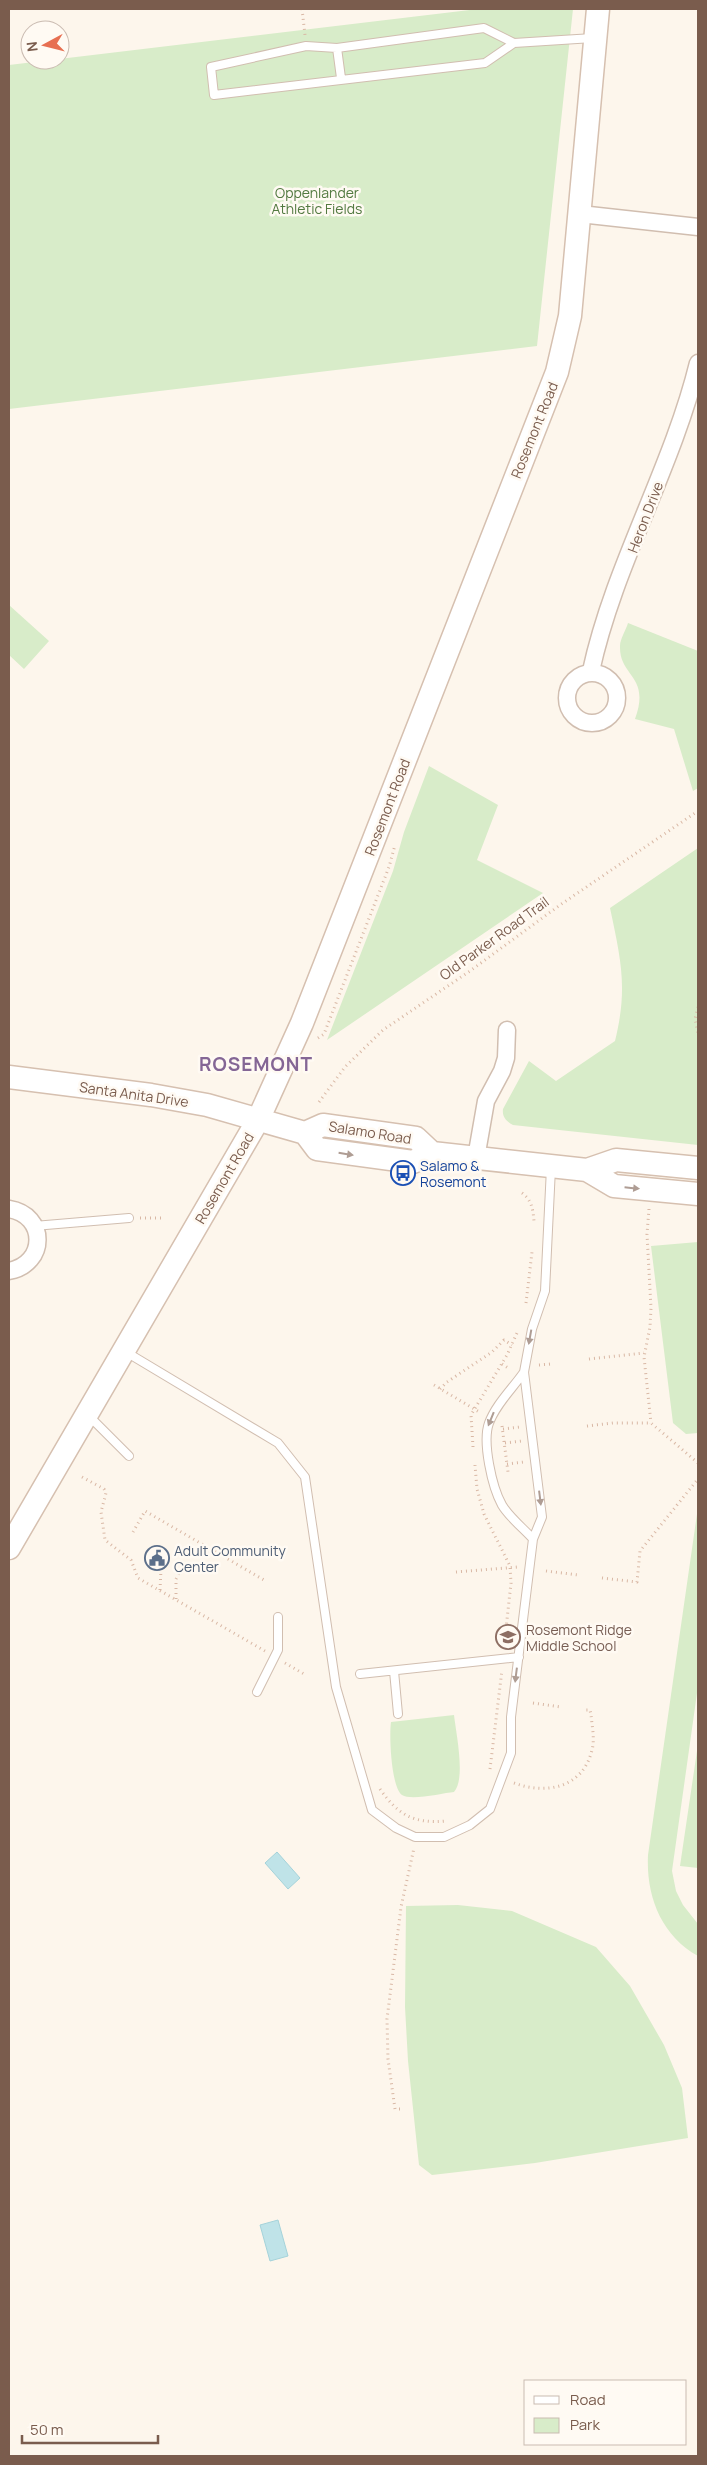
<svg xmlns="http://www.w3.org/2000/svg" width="707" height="2465" font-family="Manrope,sans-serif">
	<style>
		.green { fill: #d8ecc9 }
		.water { fill: #bfe3e8; stroke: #a5d3da }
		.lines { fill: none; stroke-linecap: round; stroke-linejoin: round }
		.service-casing { stroke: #d1beb0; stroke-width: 10 }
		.minor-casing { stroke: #d1beb0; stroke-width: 19 }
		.secondary-casing { stroke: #d6c0b0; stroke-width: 25 }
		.path { stroke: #d9b8a5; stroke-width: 3; stroke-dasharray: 1 4; stroke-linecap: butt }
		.service { stroke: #fff; stroke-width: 8 }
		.minor { stroke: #fff; stroke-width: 16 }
		.secondary { stroke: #fff; stroke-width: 22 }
		.oneway { fill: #af9d94 }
		.labels { text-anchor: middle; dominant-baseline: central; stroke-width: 5; stroke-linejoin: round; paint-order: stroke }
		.park-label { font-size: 14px; fill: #537a41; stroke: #fffaf3 }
		.street-label { font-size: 14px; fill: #7a5c4d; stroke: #fffaf3 }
		.transit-label { font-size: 14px; fill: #164399; stroke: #fffaf3; text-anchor: start }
		.service-label { font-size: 14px; fill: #4e5e75; stroke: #fffaf3; text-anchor: start }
		.education-label { font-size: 14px; fill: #785e54; stroke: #fffaf3; text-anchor: start }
		.district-label { font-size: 19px; font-weight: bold; letter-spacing: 1px; fill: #846695; stroke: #fffaf3 }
	</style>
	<rect width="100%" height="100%" fill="#fdf6ec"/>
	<path class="green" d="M478,9h95l-36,337 -528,63v-344z
		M9,605l40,36 -25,28 -15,-14z
		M628,623l70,28v137l-5,3 -19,-62 -39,-10c16,-44 -16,-42 -15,-73 0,-7 6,-16 8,-23z
		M429,766l69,39 -21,55 66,33 -216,147 66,-169 11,-39z
		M698,848v297l-185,-20c-7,-4 -11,-8 -10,-16l26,-48 27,20 59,-40c13,-53 6,-81 -5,-133z
		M698,1242v191l-12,1 -13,-11 -22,-177z
		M698,1507v179l-26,185 4,20 7,14 15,19v32c-37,-21 -52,-60 -50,-101z
		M454,1715c2,18 12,64 0,77 -11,1 -43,9 -52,3 -11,-8 -13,-60 -11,-73z
		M698,1744v124l-18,-2z
		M458,1905l54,6 84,36 34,39 34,59 18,43 6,50 -153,25 -103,12 -13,-10 -11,-104 -3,-54 1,-101z"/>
	<path class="water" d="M277,1852l23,26 -12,11 -23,-26z
		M278,2220l10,36 -18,5 -10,-36z"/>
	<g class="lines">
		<defs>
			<path id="service" d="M514,43l-30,-15 -147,20 -31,-2 -95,21 3,28 271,-32 29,-20 79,-5
				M337,48l4,30
				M34,1226l95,-8
				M126,1352l152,91 27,34 31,210 36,123 24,18 19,9h29l26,-12 20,-16 21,-56v-36l22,-178 9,-22 -18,-145 8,-43 13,-38 6,-123
				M524,1372c-11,16 -28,32 -35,51 -7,19 3,64 13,82 7,12 21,23 31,34
				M88,1415l41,41
				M394,1671l4,43
				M360,1674l159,-17
				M257,1692l21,-42v-33"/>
			<path id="minor" d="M580,214l118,13
				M591,671c23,-106 81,-202 107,-308
				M567 698a25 25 0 1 1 50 0a25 25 0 1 1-50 0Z
				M476,1158l10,-57 16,-30 4,-13 1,-28
				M9,1209c38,6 38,55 0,62"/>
			<path id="secondary" d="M9,1077l142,18 56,10 98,28 12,16 96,13 19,-9 155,17 27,16 84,8
				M305,1133l18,-8 93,13 16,15
				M587,1170l29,-10 82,8
				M9,1548l249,-428 44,-97 255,-651 13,-56 28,-307"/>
		</defs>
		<use href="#service" class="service-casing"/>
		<use href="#minor" class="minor-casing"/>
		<use href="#secondary" class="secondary-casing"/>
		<path class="path" d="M302,9l3,26
			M698,1007l-3,12 3,14
			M318,1038l6,-4 65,-167 6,-22
			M319,1102l26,-35 38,-37 87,-59 90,-66 138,-94
			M522,1193c10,7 11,17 12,28
			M649,1209l-2,25 4,74 -1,19 -6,30 7,66
			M140,1218h25
			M526,1303l6,-51
			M589,1359l55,-6
			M502,1364l6,4
			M539,1365l12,-1
			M434,1385l47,28
			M440,1389l7,-7 45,-30 12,-12 8,5
			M502,1426l6,46
			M587,1426l26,-3h38l47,40
			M503,1429l17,-2
			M505,1443l17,-2
			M473,1447l-2,-32 36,-60 10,-22
			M507,1464l17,-2
			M475,1465l2,24 7,25 26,52 1,17 -7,64
			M82,1477l22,12 2,4 -5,19 4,28 26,20 7,18 127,73
			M133,1532l12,-21 119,69
			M546,1571l32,4
			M456,1572l62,-5
			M602,1578l35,4 3,-31 58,-72
			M160,1590l1,-21 4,-7
			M176,1599v-20l4,-8
			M285,1663l19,11
			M533,1703l28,4
			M490,1769l12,-99
			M514,1783c32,12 69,5 78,-33 3,-11 0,-24 -1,-35l-1,-5h-4
			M380,1789c18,26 34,35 66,32
			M400,2109h-5l-7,-50 -1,-40 14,-112 13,-59"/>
		<use href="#service" class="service"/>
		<use href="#minor" class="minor"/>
		<use href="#secondary" class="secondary"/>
	</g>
	<defs><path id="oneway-solid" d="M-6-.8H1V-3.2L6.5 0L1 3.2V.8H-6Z" transform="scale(1.25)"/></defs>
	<g class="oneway">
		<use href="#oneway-solid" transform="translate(346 1154) rotate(9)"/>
		<use href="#oneway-solid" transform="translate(632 1188) rotate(6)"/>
		<use href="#oneway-solid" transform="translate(530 1337) rotate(100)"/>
		<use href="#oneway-solid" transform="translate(491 1419) rotate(112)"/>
		<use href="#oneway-solid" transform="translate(540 1498) rotate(83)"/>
		<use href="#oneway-solid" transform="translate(516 1675) rotate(97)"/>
	</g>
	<defs>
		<symbol id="bus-ring" viewBox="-11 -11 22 22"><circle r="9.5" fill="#fffaf3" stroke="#1a4fb4" stroke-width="1.5"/><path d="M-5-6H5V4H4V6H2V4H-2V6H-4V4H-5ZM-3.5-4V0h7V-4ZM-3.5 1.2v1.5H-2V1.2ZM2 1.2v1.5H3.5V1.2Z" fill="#1a4fb4"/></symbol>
		<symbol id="civic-ring" viewBox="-11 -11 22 22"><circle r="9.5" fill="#fffaf3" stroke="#5c6f8a" stroke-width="1.5"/><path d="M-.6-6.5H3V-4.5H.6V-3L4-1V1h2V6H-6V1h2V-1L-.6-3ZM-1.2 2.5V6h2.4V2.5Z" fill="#5c6f8a"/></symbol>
		<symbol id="school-ring" viewBox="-11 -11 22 22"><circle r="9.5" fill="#fffaf3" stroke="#8d6e63" stroke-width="1.5"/><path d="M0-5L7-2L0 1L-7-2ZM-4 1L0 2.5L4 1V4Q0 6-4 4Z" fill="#8d6e63"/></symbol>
	</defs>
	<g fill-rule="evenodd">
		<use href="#bus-ring" x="389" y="1159" width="28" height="28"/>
		<use href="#civic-ring" x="143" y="1544" width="28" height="28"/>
		<use href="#school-ring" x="494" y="1623" width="28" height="28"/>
	</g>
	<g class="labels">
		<g class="park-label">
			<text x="317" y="192">Oppenlander<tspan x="317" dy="16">Athletic Fields</tspan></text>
		</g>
		<g class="street-label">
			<text transform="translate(534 430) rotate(-68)">Rosemont Road</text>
			<text transform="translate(645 517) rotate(-69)">Heron Drive</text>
			<text transform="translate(387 807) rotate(-69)">Rosemont Road</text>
			<text transform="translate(494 938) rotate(-36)">Old Parker Road Trail</text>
			<text transform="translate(134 1094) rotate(8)">Santa Anita Drive</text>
			<text transform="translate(370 1132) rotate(9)">Salamo Road</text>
			<text transform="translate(224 1178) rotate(-60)">Rosemont Road</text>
		</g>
		<g class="transit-label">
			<text x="420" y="1165">Salamo &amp;<tspan x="420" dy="16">Rosemont</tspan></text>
		</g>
		<g class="service-label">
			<text x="174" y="1550">Adult Community<tspan x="174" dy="16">Center</tspan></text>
		</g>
		<g class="education-label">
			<text x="526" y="1629">Rosemont Ridge<tspan x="526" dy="16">Middle School</tspan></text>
		</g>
		<g class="district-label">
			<text x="256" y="1064">ROSEMONT</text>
		</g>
	</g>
	<rect width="707" height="2465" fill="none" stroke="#7a5c4d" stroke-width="20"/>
	<rect x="524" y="2380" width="162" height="65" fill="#fffaf3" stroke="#cabbb1"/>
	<rect x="534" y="2396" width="25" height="8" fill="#ffffff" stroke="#cabbb1"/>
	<text x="570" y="2405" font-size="15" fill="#7a5c4d">Road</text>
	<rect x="534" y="2418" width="25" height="15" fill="#d8ecc9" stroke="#cabbb1"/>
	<text x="570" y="2430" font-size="15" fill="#7a5c4d">Park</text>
	<g transform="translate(45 45) rotate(263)"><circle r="24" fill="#fffaf3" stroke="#cabbb1"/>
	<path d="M0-4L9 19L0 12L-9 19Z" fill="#e76f51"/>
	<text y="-8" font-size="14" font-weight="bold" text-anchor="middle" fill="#7a5c4d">N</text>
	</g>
	<path d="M22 2435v8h136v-8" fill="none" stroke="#7a5c4d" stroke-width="2.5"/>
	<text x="30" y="2435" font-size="15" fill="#7a5c4d" stroke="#fffaf3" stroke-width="4" paint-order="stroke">50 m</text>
</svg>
